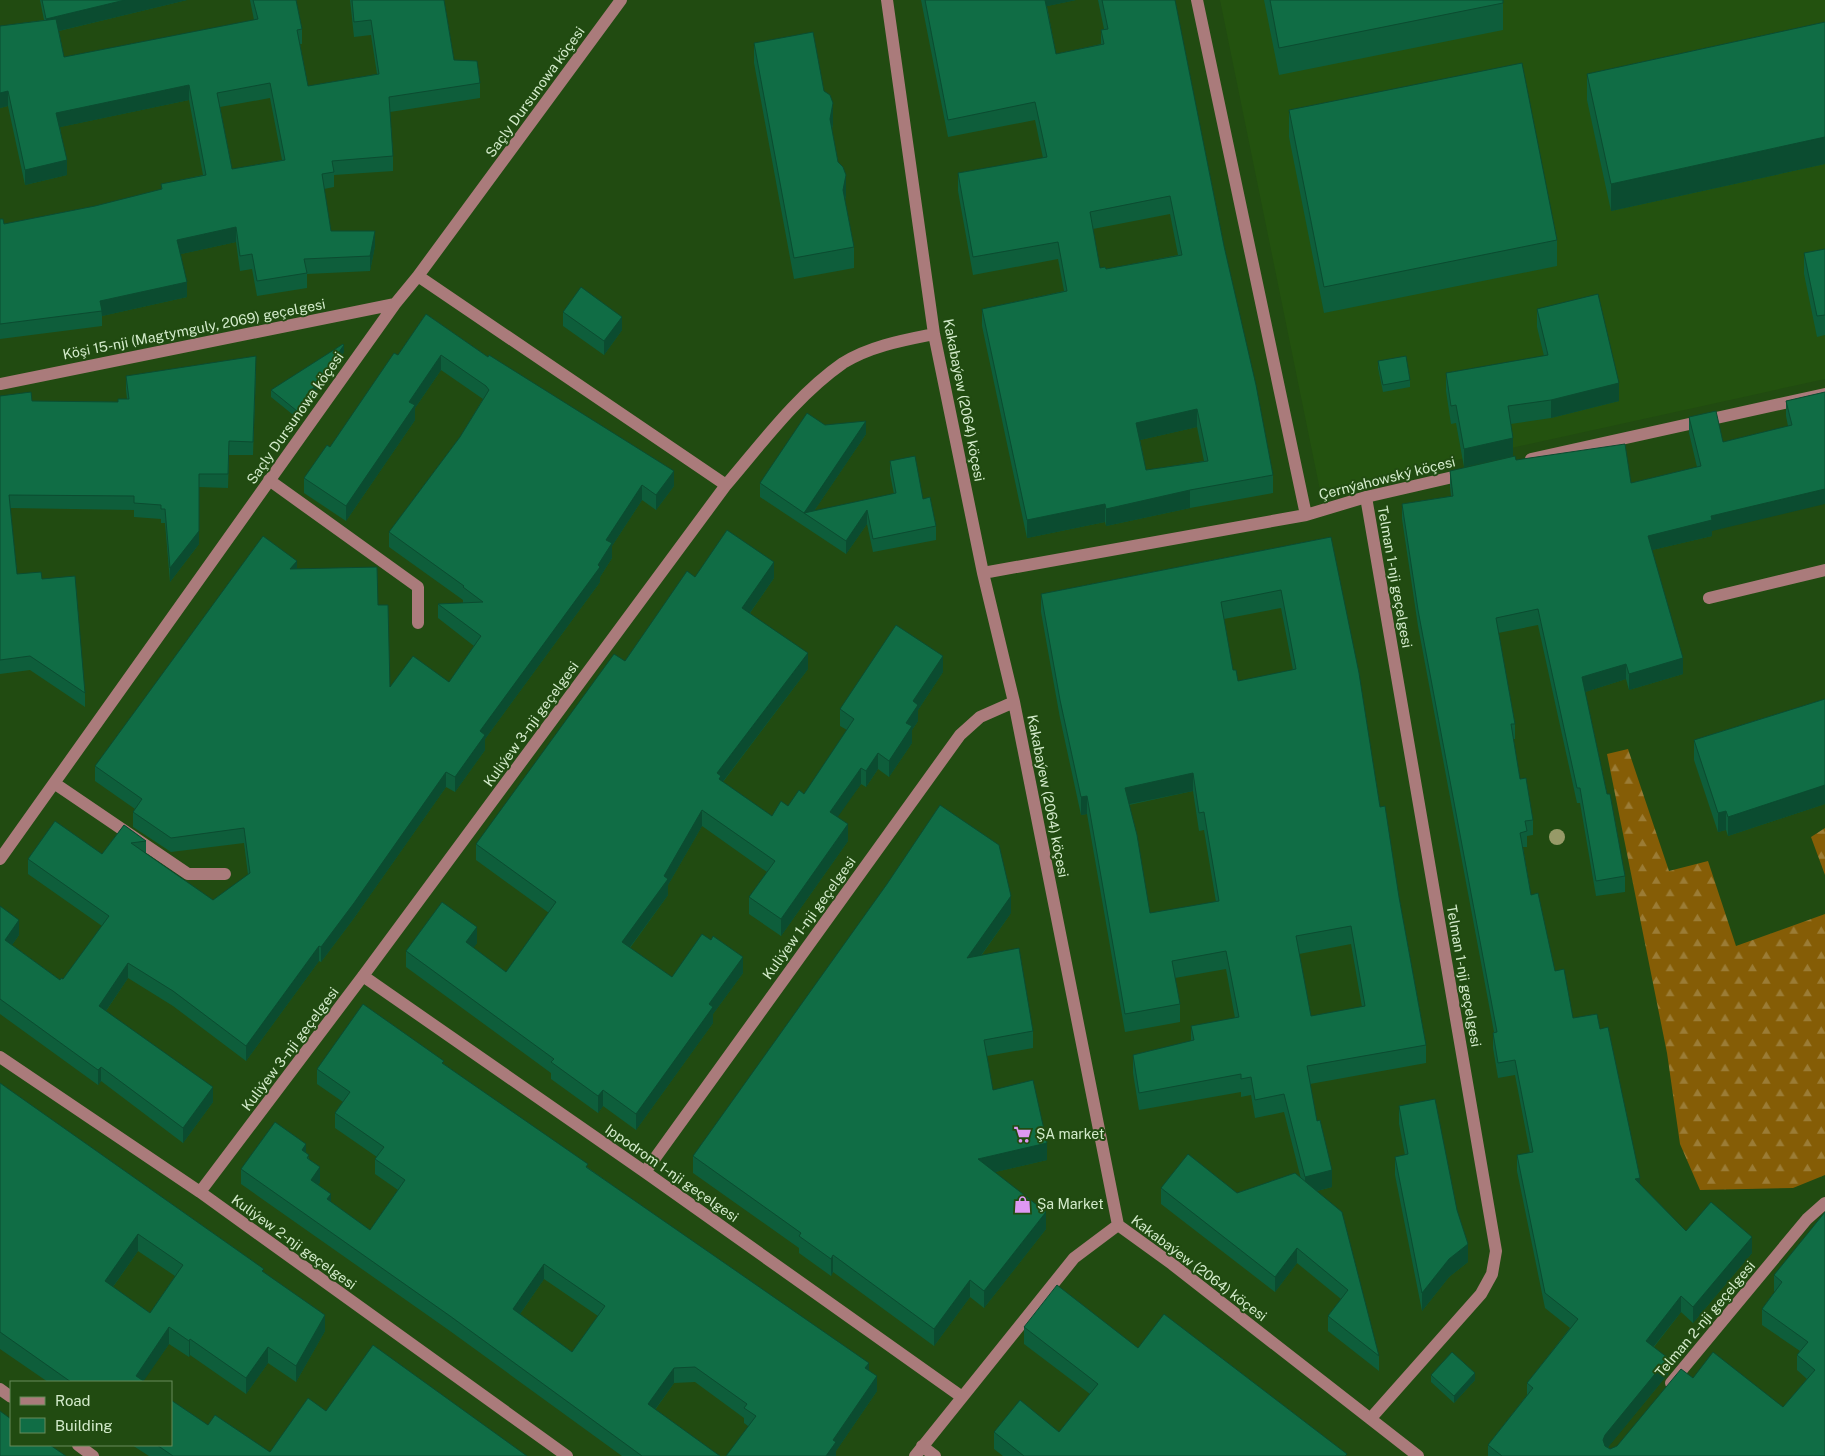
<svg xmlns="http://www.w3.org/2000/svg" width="1825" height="1456" font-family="'Public Sans',sans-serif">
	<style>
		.built { fill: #23520f }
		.forest { fill: url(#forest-firs) }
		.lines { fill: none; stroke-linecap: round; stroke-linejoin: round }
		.minor { stroke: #aa7b7b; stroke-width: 12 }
		.tree { fill: #979a68 }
		.wall { fill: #0e5e3b; fill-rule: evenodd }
		.shaded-wall { fill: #0b4c30 }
		.building { fill: #106d45; stroke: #0b4c30; fill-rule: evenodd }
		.labels { text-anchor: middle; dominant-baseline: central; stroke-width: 4; stroke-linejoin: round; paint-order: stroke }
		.street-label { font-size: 14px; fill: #d3ebcb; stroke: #214b11 }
		.poi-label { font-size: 14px; fill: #d3ebcb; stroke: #214b11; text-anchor: start }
	</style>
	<defs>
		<pattern id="forest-firs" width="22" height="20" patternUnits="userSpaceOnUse" patternTransform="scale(1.25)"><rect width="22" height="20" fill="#855d06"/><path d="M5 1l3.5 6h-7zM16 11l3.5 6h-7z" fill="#9b7c35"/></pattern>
	</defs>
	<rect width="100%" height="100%" fill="#214b11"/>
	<path class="built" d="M1220,0h605v379l-505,111z"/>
	<path class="forest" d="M1628,749l41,122 39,-10 28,85 89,-32v261l-32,13 -93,2 -20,-46 -13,-91 -60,-299z
		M1825,828v47l-14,-38z"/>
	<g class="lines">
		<path class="minor" d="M887,0l47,334 49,239 31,129 104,523 54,39 246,192
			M1197,0l109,515
			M418,276l308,209
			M0,384l395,-80
			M1531,459l294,-65
			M269,480l149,107v36
			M1366,497l130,754 -4,23 -11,20 -110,124
			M983,573l323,-58 60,-18 100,-23
			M1709,598l116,-28
			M54,783l134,91h37
			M0,859l395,-555 23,-28 203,-276
			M363,976l282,196 317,225
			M0,1057l200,135 367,264
			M645,1172l315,-437 20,-18 34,-15
			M200,1192l163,-216 363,-491c36,-42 71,-90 117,-122 27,-17 61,-23 91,-29
			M1671,1383l136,-164 18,-16
			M0,1389l11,8
			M78,1445l15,11
			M922,1446l13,10
			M915,1456l159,-198 44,-33"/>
	</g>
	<circle class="tree" cx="1557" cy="837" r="8"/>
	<path class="wall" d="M40,0h147l-128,31 5,26 190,-37 -4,-20h46l6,29v15h-2l8,42 69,-12 -6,-39 -17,2 -4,-37h94l10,60 26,23v15l-90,14 3,44v15l-59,4v12l-10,2 7,42 44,15 -5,25 -63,3v14l-50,8 -5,-27 -12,2 -4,-29 -55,12 6,43 -85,19v10l-102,13v-120l4,5 91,-18 66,-16v-6l42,-9 -14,-75 -129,27 7,48 -42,10 -17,-79 -8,2v-82l44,-6zM270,98l12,62 -50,9 -12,-62z
		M921,0h155l-29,6 9,48 45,-10v-14l3,-1 -6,-29h77l49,246 49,229v18l-83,15 -84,18 -1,-4 -78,16 -45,-212v-17l82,-18 -6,-32 -85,16 -15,-84v-18l85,-15 -8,-38 -87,17zM1170,214l8,41 -72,14 -6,-1 -7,-39zM1197,427l7,34 -58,9 -6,-30z
		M1264,0h239v30l-224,45z
		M1825,22v142l-214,47 -24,-111v-26z
		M754,43l70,48 9,33 -1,6 6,32 8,33 -1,6 9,46v21l-60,11 -40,-216z
		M1289,110l268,130v26l-233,47 -35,-176z
		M1825,249v86l-8,2 -13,-63v-21z
		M1537,309l82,92 -68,17 -40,6 2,32 -49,11 -8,-44 -5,1 -5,-33v-18l98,-17 -7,-29z
		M563,312l59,18 -18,25 -41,-29z
		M426,314l248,172 -18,24 -14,-10 -30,46v12l-12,19v5l-115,157v11l-30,42 -9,-5 -92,131 -33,44 -2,-1 -73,100 -73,-55 -45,-28 -22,33 107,91 -30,41 -82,-62 -3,4 -98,-71v-108l19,29 -7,10 48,35 3,-1 39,-53 -74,-52v-15l74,-5 22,-29 22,16v13l67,46 35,-25 -4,-32 -73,9 -38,-25v-15l2,-3 -40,-28v-15l202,-197 81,36 12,82 59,-5 25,-36 -36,-28v-14l25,-1v-3l-74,-53v-15l71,-95 23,-38 -42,-29 -26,38v12l-69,101 -42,-28v-15l26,-31 68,-92z
		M344,352l-47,66 -26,-21v-7z
		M1378,361l32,19v7l-27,5 -5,-24z
		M256,370l-3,85h-24l-1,33 -29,-1v57l-29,38 -5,-59h-4v-4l-27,-2v-7l-124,-2 7,66 25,5 43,114v14l-55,-37 -30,4v-278l32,5 86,1 9,-3 -1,-9v-14z
		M1825,392l-113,139v5l-60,14 31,124 -54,16 -3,-11 -41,13 40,184v16l-29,4 -16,-93h-3l-39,-178 -40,8 17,91v15h-2l7,40 13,41v15l-6,1v11h-4l8,48 24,76 18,47 27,11 40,155 46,47 66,22 -59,70 -12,-11 -27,35 14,27 -60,73 2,2 7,-3 76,-68 90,29 24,-28 -10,-9v-15l3,-4 -38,-26v-16l13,-18h-1v-16l51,-63v244h-337v-11l39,-50v-12l43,-55 -25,-20 -28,-137v-16l13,-2 -15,-78 -17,3 -5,-30v-15l1,-1 -76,-406 -16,-107v-15l49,-8 -1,-9v-16l66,-11 115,23 66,-16 -8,-34v-16l34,25 65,-16 -2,-10v-15z
		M825,425l41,9 -52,77 80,-17 -4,-20v-13l33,38 13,27v14l-63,12 -6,-28 -21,30 -86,-57v-14z
		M1331,537l49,270 19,90 27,148v18l-116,21 7,37 15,66 -15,4 62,165v15l-51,-40v-15l13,-17 -44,-36 -22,29 -114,-88v-16l76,5 64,-14 -17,-67 -29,6 -4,-23 -10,2v-5l-102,18 -6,-37v-18l58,-14v-15l44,-8 -9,-49 -51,9 5,26v18l-55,10 -38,-218 -6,1 -21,-97 -19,-106v-18zM1281,608l12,62 -55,11 -5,-11 -9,-51zM1193,791l6,40 5,-1 12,72 -66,11 -21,-108zM1351,944l11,63 -51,9 -12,-62z
		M695,577l79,1 -24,35 58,56 -85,113 49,34 16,-10 16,-12 43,-64 -7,-4v-17l103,-37 -25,38v11l-6,9v13l-23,34 -11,-8 -12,18 -5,-3 -24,33 11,24 -67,95 -32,-22v-17l18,-25 -65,-46 -34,59v10l-38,53 42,29 71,-4 -30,41v9l-77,107 -33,-24 -5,7 -47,-34v-6l-145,-106v-16l71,-8 -4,5 33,24 43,-59 -73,-53v-16l149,-183z
		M1825,699v105l-97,32 -2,-6 -8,2 -24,-72v-20z
		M1011,913l-30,43 52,75v17l-46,8 6,34 54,70 -52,12 51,57 -62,79 -14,-11 -36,49 -101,-74 -2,4 -32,-23v-5l-106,-75v-17z
		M444,1064l425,306 8,21 -41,60v5l-88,-30 -4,-3v-5l-49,-36 -21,1 -19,27 65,46h-98l-172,-125 -209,-147v-15l65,-17 14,30 -2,3 13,17 39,28 28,-40 -23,-16v-15l2,-2 -42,-29v-15l8,-11 -26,-18v-15zM544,1279l54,37 -26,36 -52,-38z
		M0,1083l264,190 61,58 -29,51 -28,-19 -22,31 -56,-39 -1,2 -20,-13 -26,37 2,1h-97l-48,-33zM138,1251l37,25 -25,37 -37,-26z
		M1399,1106l58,104 11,52 -19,15 -27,34 -27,-136v-18l10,-2 -6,-31z
		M1024,1327l114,21 209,108h-344l-9,-7v-17h65l31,-38 -66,-50z
		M1431,1375l44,5 -21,23 -23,-21z
		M326,1411l201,45h-378l-17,-11h39l37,-20 62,27z"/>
	<path class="shaded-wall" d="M125,0h62l-141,34v-15z
		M1043,0h33l-33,7z
		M189,85v15l-133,28v-15z
		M8,91v15l-8,2v-15z
		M833,103v21l-3,15v-20z
		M1825,137v27l-214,47v-27z
		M67,160v15l-42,10v-15z
		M846,175v20l-3,15v-20z
		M236,227v15l-59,13v-15z
		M375,231v15l-5,25v-15z
		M187,282v15l-85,19 -2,-15z
		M622,317v13l-18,25v-14z
		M344,345v7l-47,66v-7z
		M441,355v15l-26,38v12l-69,101v-15l63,-104z
		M1619,383v18l-68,17v-18z
		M1197,409v18l-61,14v-18z
		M866,421v13l-56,83 -6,-4z
		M1513,438v18l-49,11v-18z
		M674,471v15l-18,24v-15z
		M642,485v15l-30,46v12l-12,19v5l-115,157v11l-30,42v-15l25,-46 118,-166 8,-25z
		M199,487v57l-29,38v-14z
		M1825,489v15l-113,27v5l-64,15v-15l63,-20z
		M1190,490v18l-84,18v-17z
		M1105,504v18l-78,16v-18z
		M867,510v14l-21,30v-13z
		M297,561v15l-7,-7z
		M774,562v16l-32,46v-16z
		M808,653v16l-87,115 -4,-11z
		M943,656v16l-25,38v11l-6,9v13l-23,34v-16l24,-60z
		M1683,658v16l-54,16v-16z
		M1626,664v15l-44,14v-16z
		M878,753v16l-12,18v-16z
		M861,768v16l-31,44v-16z
		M446,772v15l-92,131 -33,44v-15z
		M1193,773v18l-68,14v-17z
		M1825,785v19l-97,32v-19z
		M1087,796v18l-6,1v-18z
		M702,810v16l-34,59v10l-46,63v-16l42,-66z
		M1726,811v19l-8,2v-19z
		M848,824v17l-67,95v-17z
		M1011,896v17l-44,62v-17z
		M19,920v15l-14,20v-15z
		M477,927v16l-11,16v-17z
		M319,946v15l-73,100v-15z
		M743,957v16l-30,41v9l-77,107v-16l73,-110z
		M128,963v15l-29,43v-15z
		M101,1067v14l-3,4v-15z
		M213,1087v15l-30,41v-15z
		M603,1090v16l-5,7v-17z
		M1047,1143v17l-69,16v-17z
		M306,1144v15l-4,-9z
		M320,1167v15l-9,13v-15z
		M1332,1170v17l-27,7v-17z
		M1640,1178v15l-5,-14z
		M331,1194v15l-4,-10z
		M1046,1212v17l-62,79v-17z
		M138,1234v17l-33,47v-17z
		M1752,1237v16l-59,70v-16z
		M1468,1244v18l-19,15 -27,34v-18l27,-34z
		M1297,1248v15l-22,29v-15z
		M833,1255v17l-2,4v-17z
		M544,1264v15l-31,45v-15z
		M970,1280v17l-36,49v-17z
		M1681,1296v16l-35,44v-15z
		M325,1315v16l-29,51v-16z
		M169,1327v17l-26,38 -7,-6z
		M190,1339v16l-1,2v-16z
		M268,1347v16l-22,31v-16z
		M1668,1358v16l-63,77 -2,-11 2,-5z
		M869,1363v15l-4,-10z
		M674,1368v15l-26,36v-15z
		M1475,1373v7l-21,23v-7z
		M877,1376v15l-41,60v5h-10l7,-16z"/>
	<path class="building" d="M42,0h83l-79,19z
		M253,0h43l6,29 -5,1 11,56 71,-12 -8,-54 -17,2 -2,-22h92l10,60 23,1 3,22 -91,14 4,59 -61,5 2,11 -12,2 9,57h44l-5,25 -66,3 3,14 -50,8 -5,-27 -12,2 -4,-29 -59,13 10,42 -87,19 2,10 -102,13v-105h3l1,5 91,-18 67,-17 -1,-5 45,-9 -17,-90 -133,28 11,47 -42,10 -17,-79 -8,2v-67l56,-7 8,38 194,-38zM270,83l15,77 -53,9 -15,-76z
		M925,0h120l11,54 48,-10 -3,-14 7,-1 -6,-29h73l49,246 32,139 17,90 -83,15 -84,19 -1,-5 -78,16 -45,-211 85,-18 -9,-49 -85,15 -15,-84 89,-16 -12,-55 -87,18zM1170,196l12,59 -76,14 -1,-2 -5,1 -10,-56zM1197,409l11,52 -62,9 -10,-47z
		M1270,0h233v3l-224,45z
		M1825,22v115l-214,47 -24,-110z
		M813,32l11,59 6,4 3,8 -3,16 8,43 5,5 3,8 -3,15 11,57 -60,11 -40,-215z
		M1522,63l35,177 -233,47 -35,-177z
		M1825,249v66l-8,1 -13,-63z
		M581,287l41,30 -18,24 -41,-29z
		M1598,294l21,89 -68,17 -43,6 5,32 -49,11 -8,-44 -5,1 -5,-33 102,-18 -11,-46z
		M426,314l62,43 1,-2 185,116 -18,24 -14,-10 -36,55 6,3 -14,22 2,2 -120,164 5,4 -30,42 -9,-5 -92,131 -33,44 -2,-1 -73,100 -73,-55 -45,-28 -29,43 114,81 -30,41 -82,-61 -3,3 -98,-71v-93l19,14 -14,20 55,40 1,-2 2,1 46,-63 -81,-57 27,-38 47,33 22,-29 22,16 -15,2 82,57 37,-27 -6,-45 -73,10 -38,-26 9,-13 -47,-33 168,-230 34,25 -7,8 87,-2 1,38h10l2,82 23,-31 36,26 32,-46 -43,-32 45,-2 -20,-15 1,-1 -75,-54 71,-95 29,-47 -3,-4 -45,-31 -32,47 6,3 -69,101 -42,-28 23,-33 3,2 64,-94 4,2z
		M343,344l1,1 -47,66 -26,-21z
		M256,356l-3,86 -24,-1 -1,33h-29v57l-29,37 -5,-59h-4v-4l-27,-2v-7l-125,-1 8,79 24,-2 1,7 33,-3 10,117 -55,-37 -30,4v-264l31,-4 1,9 86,1v-3h11l-3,-23z
		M1406,356l4,24 -27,5 -5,-24z
		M1825,392v97l-114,27 1,4 -64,16 35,122 -54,16 -3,-10 -44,13 25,117h3l15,82 -29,5 -16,-93h-3l-39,-179 -42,9 19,106h-4l9,55 6,-1 7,42 -8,1 2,10 -7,2 11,62 7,-2 17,78 9,-2 9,49 24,-4 3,15 8,-2 32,151 -5,1 51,52 25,-29 41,35 -59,70 -12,-11 -35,45 22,17 -63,77 -2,5 2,6 5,3 7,-3 64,-77 12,9 20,-26 70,55 32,-37 -18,-15 11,-13 -46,-33 20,-27 -8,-7 51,-63v244h-323l-14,-11 45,-57 -6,-5 51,-64 -33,-26 -28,-138 16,-3 -18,-92 -17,3 -5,-30 4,-1 -79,-422 -16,-106 51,-8 -3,-25 65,-15 1,4 109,-16 6,39 70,-17 -12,-49 27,-6 7,31 69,-17 -6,-24z
		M807,413l18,12 41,-4 -62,92 92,-20 -6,-32 25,-5 8,43 7,-2 6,29 -63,13 -6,-29 -21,31 -42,-28 -44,-30z
		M727,530l47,32 -32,46 66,45 -91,120 4,3 -2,3 53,37 9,-15 7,5 11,-16 5,4 50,-75 -14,-10 56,-84 47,31 -30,45 5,4 -12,18 6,3 -23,35 -11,-8 -12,18 -5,-3 -31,44 18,12 -67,95 -32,-22 26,-36 -73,-51 -38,66 4,3 -46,63 50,35 30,-43 9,6 2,-4 30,21 -34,47 4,3 -77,107 -33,-24 -5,6 -47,-34 3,-3 -148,-108 36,-49 35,25 -11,15 40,30 50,-70 -80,-58 138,-190 11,7 62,-90 8,6z
		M1331,537l28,136 21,134 5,-1 14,91 27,148 -119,21 10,55 3,-1 12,50 -27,7 -21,-83 -29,6 -4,-23 -10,2v-5l-102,19 -6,-38 61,-15 -3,-14 48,-9 -13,-66 -54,10 8,43 -55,10 -38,-218 -6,1 -21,-97 -19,-106zM1281,590l15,79 -58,12 -2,-11h-3l-12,-68zM1193,773l6,40 5,-1 15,89 -69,12 -13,-78 -12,-47zM1351,926l14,80 -54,10 -15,-80z
		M1825,699v86l-97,32 -2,-6 -8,2 -24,-73z
		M940,805l59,40 12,51 -44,62 52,-10 14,83 -49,9 9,50 40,-10 14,63 -69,16 68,53 -62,79 -14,-11 -36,49 -101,-74 -2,4 -32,-23 2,-3 -108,-77 194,-272z
		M363,1004l81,57 -2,2 146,101 -2,3 283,196 -4,5 12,8 -44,64 3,2 -10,14h-100l30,-40 -12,-8 3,-4 -52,-37 -21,1 -26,36 72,52h-78l-192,-140 -209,-147 34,-47 31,22 -4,6 7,5 -2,3 13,9 -9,13 20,14 -4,5 43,31 35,-50 -30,-21 9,-12 -49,-34 15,-21 -33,-23zM544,1264l61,42 -33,46 -59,-43z
		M0,1083l264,186 -2,2 63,44 -29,51 -28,-19 -22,31 -56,-39 -1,2 -20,-14 -33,49 9,6h-74l-71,-50zM138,1234l45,31 -33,48 -45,-32z
		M1435,1099l22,111 11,34 -19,15 -27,34 -27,-136 13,-3 -9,-48z
		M1188,1154l49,39 58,-20 47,39 37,144 -51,-40 20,-26 -51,-42 -22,29 -114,-89z
		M1057,1285l81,63 26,-34 183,140 -2,2h-321l-30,-24 26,-32 39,32 39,-48 -74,-57z
		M373,1345l154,111h-354l-16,-11h14v-45l37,25 7,-10 55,37 38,-54 18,13z
		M1452,1352l23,21 -21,23 -23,-21z
		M0,1411l11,8v26h39l16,11h-66z"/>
	<defs>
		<symbol id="supermarket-bare" viewBox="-9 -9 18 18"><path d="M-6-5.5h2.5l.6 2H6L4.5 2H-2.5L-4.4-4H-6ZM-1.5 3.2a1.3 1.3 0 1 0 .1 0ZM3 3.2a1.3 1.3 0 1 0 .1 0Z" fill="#de98f2" stroke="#214b11" stroke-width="2.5" paint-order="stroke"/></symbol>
		<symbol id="shop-bare" viewBox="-9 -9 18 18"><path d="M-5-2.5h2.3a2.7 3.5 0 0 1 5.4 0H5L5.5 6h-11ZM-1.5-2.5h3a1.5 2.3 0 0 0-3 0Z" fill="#de98f2" stroke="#214b11" stroke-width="2.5" paint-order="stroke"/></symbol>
	</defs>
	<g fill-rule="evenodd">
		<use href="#supermarket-bare" x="1010" y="1122" width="25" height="25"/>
		<use href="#shop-bare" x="1010" y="1192" width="25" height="25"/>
	</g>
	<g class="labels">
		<g class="street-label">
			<text transform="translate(535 92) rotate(-54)">Saçly Dursunowa köçesi</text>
			<text transform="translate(194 329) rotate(-11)">Köşi 15-nji (Magtymguly, 2069) geçelgesi</text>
			<text transform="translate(964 400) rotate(79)">Kakabaýew (2064) köçesi</text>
			<text transform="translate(295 418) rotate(-55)">Saçly Dursunowa köçesi</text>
			<text transform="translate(1387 478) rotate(-14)">Çernýahowský köçesi</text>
			<text transform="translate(1395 577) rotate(80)">Telman 1-nji geçelgesi</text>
			<text transform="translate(531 724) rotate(-54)">Kuliýew 3-nji geçelgesi</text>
			<text transform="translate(1048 796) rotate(79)">Kakabaýew (2064) köçesi</text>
			<text transform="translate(809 918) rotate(-54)">Kuliýew 1-nji geçelgesi</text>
			<text transform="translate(1464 976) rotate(80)">Telman 1-nji geçelgesi</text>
			<text transform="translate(290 1049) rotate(-53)">Kuliýew 3-nji geçelgesi</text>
			<text transform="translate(672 1173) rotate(35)">Ippodrom 1-nji geçelgesi</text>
			<text transform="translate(294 1242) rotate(36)">Kuliýew 2-nji geçelgesi</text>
			<text transform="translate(1199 1268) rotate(37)">Kakabaýew (2064) köçesi</text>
			<text transform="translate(1705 1319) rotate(-50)">Telman 2-nji geçelgesi</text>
		</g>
		<g class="poi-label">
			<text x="1036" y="1134">ŞA market</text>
			<text x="1037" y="1204">Şa Market</text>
		</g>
	</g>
	<rect x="10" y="1381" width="162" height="65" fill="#214b11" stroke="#688b5b"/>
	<rect x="20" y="1397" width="25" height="8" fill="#aa7b7b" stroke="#688b5b"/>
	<text x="55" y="1406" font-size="15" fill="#d3ebcb">Road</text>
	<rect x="20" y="1418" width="25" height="15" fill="#106d45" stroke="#688b5b"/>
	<text x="55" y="1431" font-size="15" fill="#d3ebcb">Building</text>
</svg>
